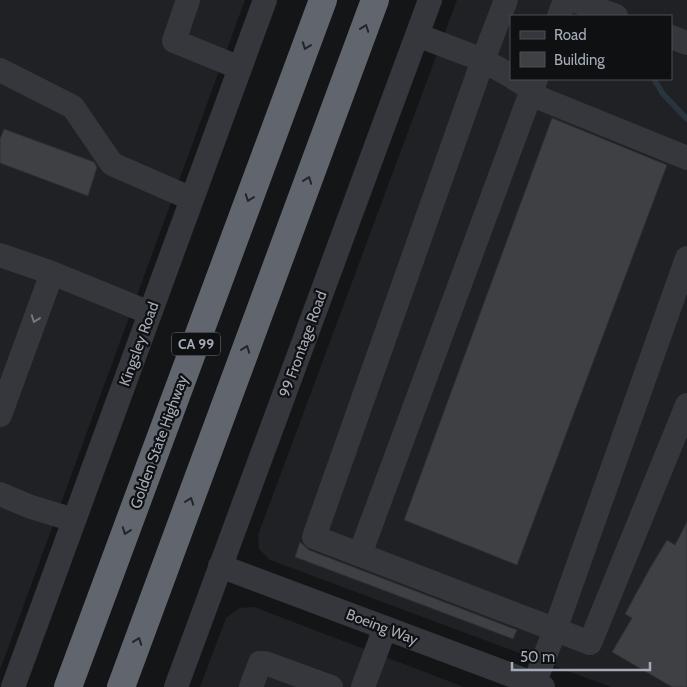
<svg xmlns="http://www.w3.org/2000/svg" width="687" height="687" font-family="Cabin,sans-serif">
	<style>
		.built { fill: #202124; fill-rule: evenodd }
		.lines { fill: none; stroke-linecap: round; stroke-linejoin: round }
		.stream { stroke: #29353c; stroke-width: 5.5 }
		.building { fill: #3e4044; stroke: #2e2f33 }
		.minor { stroke: #35373c; stroke-width: 24 }
		.highway { stroke: #61656e; stroke-width: 28 }
		.oneway { stroke: #242529 }
		.oneway2 { stroke: #737780 }
		.labels { text-anchor: middle; dominant-baseline: central; stroke-width: 4.5; stroke-linejoin: round; paint-order: stroke }
		.shield { fill: #0f1012; stroke: #787d86; stroke-width: 1 }
		.shield-label { font-size: 14px; font-weight: bold; fill: #a5acb8 }
		.street-label { font-size: 15px; fill: #a5acb8; stroke: #0f1012 }
	</style>
	<rect width="100%" height="100%" fill="#141517"/>
	<path class="built" d="M0,0h245l-245,670z
		M457,0h230v687h-76l-341,-127 -11,-11 -1,-14zM511,16h160v63h-160z
		M254,607l210,80h-264l26,-69 13,-10z"/>
	<g class="lines">
		<path class="stream" d="M654,79l9,15 24,25"/>
	</g>
	<path class="building" d="M552,118l115,47 -150,400 -113,-45z
		M4,129l90,33 3,5 -9,29 -88,-33v-24z
		M687,522v165h-15l-60,-35 20,-34 -7,-4 25,-46 17,-28 8,5z
		M300,542l9,8 208,80 -4,9 -218,-82z"/>
	<g class="lines">
		<path class="minor" d="M188,0l-14,41 66,27
			M506,0l-23,60 -169,477 276,106 97,-238
			M574,0l42,16
			M559,16l6,-16
			M417,35l66,25 28,16
			M671,37l16,6
			M0,70l73,37 39,57 80,35
			M515,79l17,10 5,8 150,61
			M0,255l52,18 98,40
			M0,415l52,-142
			M0,494l31,13 43,13
			M360,554l176,-475
			M220,566l323,121
			M534,684l21,-54 132,-372
			M13,687l252,-687
			M176,687l254,-687
			M251,687l9,-24h5l66,24
			M363,687l22,-59"/>
		<path class="highway" d="M68,687l255,-687
			M121,687l254,-687"/>
	</g>
	<defs><path id="oneway-chevron" d="M-2-3.5L2.5 0L-2 3.5" fill="none" stroke-width="1.6" stroke-linecap="round" stroke-linejoin="round" transform="scale(1.25)"/></defs>
	<g class="oneway">
		<use href="#oneway-chevron" transform="translate(365 28) rotate(-70)"/>
		<use href="#oneway-chevron" transform="translate(306 46) rotate(110)"/>
		<use href="#oneway-chevron" transform="translate(308 180) rotate(-70)"/>
		<use href="#oneway-chevron" transform="translate(249 198) rotate(110)"/>
		<use href="#oneway-chevron" transform="translate(246 349) rotate(-70)"/>
		<use href="#oneway-chevron" transform="translate(190 501) rotate(-70)"/>
		<use href="#oneway-chevron" transform="translate(126 531) rotate(110)"/>
		<use href="#oneway-chevron" transform="translate(138 641) rotate(-70)"/>
	</g>
	<use class="oneway2" href="#oneway-chevron" transform="translate(35 319) rotate(110)"/>
	<g class="labels">
		<rect class="shield" x="172" y="332.5" width="48" height="23" rx="4"/>
		<g class="shield-label">
			<text x="196" y="344">CA 99</text>
		</g>
		<g class="street-label">
			<text transform="translate(139 344) rotate(-70)">Kingsley Road</text>
			<text transform="translate(303 344) rotate(-70)">99 Frontage Road</text>
			<text transform="translate(159 442) rotate(-70)">Golden State Highway</text>
			<text transform="translate(382 627) rotate(21)">Boeing Way</text>
		</g>
	</g>
	<rect x="510" y="15" width="162" height="65" fill="#0f1012" stroke="#4b4e54"/>
	<rect x="520" y="31" width="25" height="8" fill="#35373c" stroke="#4b4e54"/>
	<text x="554" y="40" font-size="15" fill="#a5acb8">Road</text>
	<rect x="520" y="52" width="25" height="15" fill="#3e4044" stroke="#4b4e54"/>
	<text x="554" y="65" font-size="15" fill="#a5acb8">Building</text>
	<path d="M512 662v8h138v-8" fill="none" stroke="#a5acb8" stroke-width="2.5"/>
	<text x="520" y="662" font-size="15" fill="#a5acb8" stroke="#0f1012" stroke-width="4" paint-order="stroke">50 m</text>
</svg>
